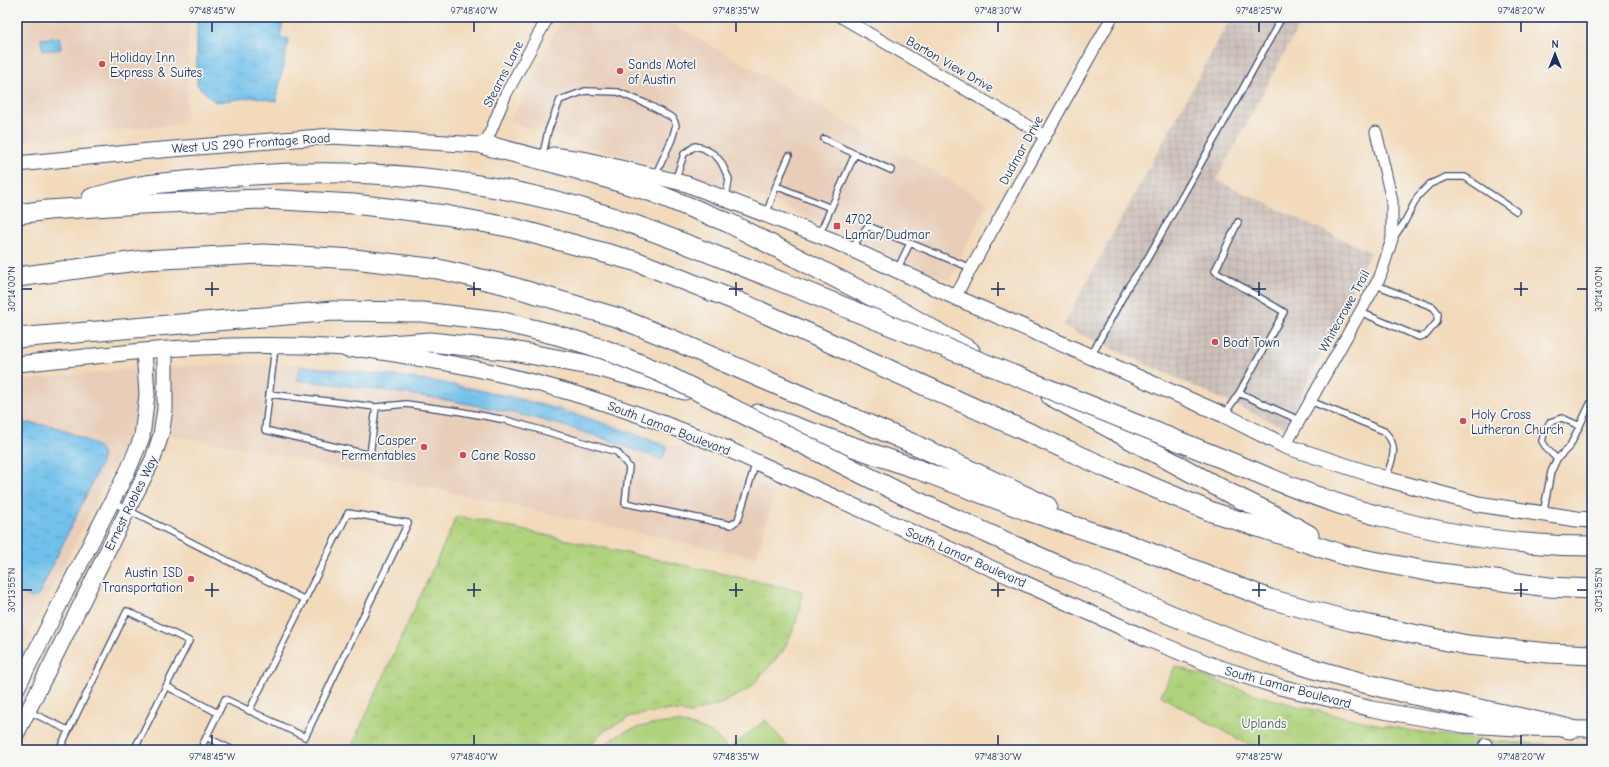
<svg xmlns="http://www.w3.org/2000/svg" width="1609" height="767" font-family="'Comic Neue',sans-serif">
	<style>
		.built { fill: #e8ceb9 }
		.industrial { fill: url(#industrial-grid) }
		.grass { fill: #afd27b; stroke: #65806c }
		.park { fill: url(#park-tufts); stroke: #65806c }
		.water { fill: url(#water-ripples); stroke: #4678a4 }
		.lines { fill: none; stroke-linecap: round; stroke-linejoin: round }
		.lane-casing { stroke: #3b496c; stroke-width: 8 }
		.street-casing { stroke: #3b496c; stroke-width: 13 }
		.secondary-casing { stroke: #3b496c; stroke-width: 17 }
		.highway-casing { stroke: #3b496c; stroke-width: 21 }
		.lane { stroke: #fff; stroke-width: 5.5 }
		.street { stroke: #fff; stroke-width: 11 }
		.secondary { stroke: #fff; stroke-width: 15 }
		.highway { stroke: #fff; stroke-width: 19 }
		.highway-bridge-casing { stroke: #3b496c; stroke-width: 21; stroke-linecap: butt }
		.highway-bridge { stroke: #fff; stroke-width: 19 }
		.ticks { fill: none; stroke: #1b2f5e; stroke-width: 1.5 }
		.poi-dot { fill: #d1495b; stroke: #f6f6f2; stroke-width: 1.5 }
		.labels { text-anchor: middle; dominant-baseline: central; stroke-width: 3.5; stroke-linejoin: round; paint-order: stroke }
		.poi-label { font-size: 13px; fill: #1b2f5e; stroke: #f6f6f2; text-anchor: start }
		.street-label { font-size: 13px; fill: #1b2f5e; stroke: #f6f6f2 }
		.park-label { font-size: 13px; fill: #405865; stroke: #f6f6f2 }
		.neatline { fill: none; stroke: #1b2f5e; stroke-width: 1.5 }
		.ticks-label { font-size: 10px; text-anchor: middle; fill: #1b2f5e }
	</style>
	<defs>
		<pattern id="industrial-grid" width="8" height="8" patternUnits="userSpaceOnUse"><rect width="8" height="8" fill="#cec1ba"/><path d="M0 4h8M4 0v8" fill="none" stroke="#b0a6a2"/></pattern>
		<pattern id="park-tufts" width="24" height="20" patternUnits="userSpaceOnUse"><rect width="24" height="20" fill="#afd27b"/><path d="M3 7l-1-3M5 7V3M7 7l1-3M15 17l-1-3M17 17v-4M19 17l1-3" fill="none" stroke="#96b56d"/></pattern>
		<pattern id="water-ripples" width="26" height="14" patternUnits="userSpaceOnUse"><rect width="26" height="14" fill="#70c0eb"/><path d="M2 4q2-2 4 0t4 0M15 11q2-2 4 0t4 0" fill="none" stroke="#5b9cc2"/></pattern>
	</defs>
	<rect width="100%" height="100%" fill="#f6f6f2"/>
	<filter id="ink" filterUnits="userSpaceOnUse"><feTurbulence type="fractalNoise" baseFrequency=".025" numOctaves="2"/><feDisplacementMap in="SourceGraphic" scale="8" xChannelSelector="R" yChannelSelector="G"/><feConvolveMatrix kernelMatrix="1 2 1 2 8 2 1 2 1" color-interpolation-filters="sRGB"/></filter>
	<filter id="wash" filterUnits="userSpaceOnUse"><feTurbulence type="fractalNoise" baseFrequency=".012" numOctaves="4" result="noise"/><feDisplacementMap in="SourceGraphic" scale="16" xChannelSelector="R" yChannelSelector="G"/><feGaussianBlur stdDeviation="0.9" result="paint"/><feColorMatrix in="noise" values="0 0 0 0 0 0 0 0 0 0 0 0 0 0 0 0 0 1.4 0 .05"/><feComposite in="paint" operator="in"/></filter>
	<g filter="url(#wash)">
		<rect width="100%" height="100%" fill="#f2dabb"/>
		<path class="built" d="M17,17h172l-3,106 -169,19z
			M563,17h97l328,185 -39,78 -183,-81 -256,-77z
			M241,363l69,1 135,16 59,12 61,15 56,18 80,32 74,35 -19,66 -515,-111 -109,-18 -115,229v-277l103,-11z"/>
		<path class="industrial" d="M1231,17h73l-88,163 154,72 -85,176 -222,-102z"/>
		<path class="grass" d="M766,720l24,30h-62z
			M678,722c22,6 37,8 50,28h-128c20,-23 50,-26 78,-28z"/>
		<path class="park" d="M457,516l345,75 -2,19 -6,18 -11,23 -34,38 -26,14 -32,10 -22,-3 -38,6 -30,17 -14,17h-237z
			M1175,666c30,10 59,22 89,31 106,29 218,51 328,47v6h-334l-97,-54z"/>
		<path class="water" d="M197,17h87l-4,20 9,2 -13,62 -22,-4 -39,5 -18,-17z
			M60,37l1,12 -18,2 -2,-12z
			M301,366c29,4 58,6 87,9 94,12 192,36 279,72l-5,13c-47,-18 -95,-35 -144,-46 -73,-16 -147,-26 -222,-34z
			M30,423c7,1 15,2 22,3 8,2 44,17 48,23 4,4 2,10 1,15l-62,130 -2,3 -6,1 -14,-8v-166z"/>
	</g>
	<g filter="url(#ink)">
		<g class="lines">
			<defs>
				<path id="lane" d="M824,139l31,15 -24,54
					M543,154l5,-23 12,-31 25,-9 33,1 29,12 26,14 3,7 -4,14 -17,37
					M855,154l36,16
					M675,181l9,-27 11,-8 8,2 12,7 6,7 8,17 -3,19
					M776,186l13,-30
					M766,215l10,-29 55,22 -12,27
					M1394,237l10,-14 14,-27 12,-12 16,-7h19l51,34
					M852,247l16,-21 103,42
					M897,270l13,-27
					M1360,312l59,25 7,-2 11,-13 1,-9 -5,-6 -57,-22
					M1091,356l38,-71 17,-24 90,-160 46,-84
					M1239,393l60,27
					M269,394l107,13 -6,48 -105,-25c3,-28 7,-56 10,-83
					M1310,401l74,30c16,16 8,28 2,47
					M376,407l30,-3 51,7 49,9 111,32 12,15 -4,36 106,22 7,-5 18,-58
					M1224,415l15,-22 45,-81 -69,-41 23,-49
					M1557,459l-10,-10 -5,-8 3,-11 5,-8 12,-4 18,8
					M112,502l193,98
					M1543,514l8,-42 6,-13 13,-13 20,-42
					M166,686l52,27
					M28,711l40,19
					M206,737l27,13
					M59,750l68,-139 62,30 -55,109
					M200,750l25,-51 80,38 103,-214 -60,-10 -99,198"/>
				<path id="street" d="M841,17l204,119
					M485,145l21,-51 42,-77
					M955,297l157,-280
					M1285,446l95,-169 12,-38v-38l-16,-69
					M1482,750l4,-6"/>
				<path id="secondary" d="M553,155l34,5 100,24 147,57 121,56 269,118 61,31 101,33 92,25 99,15 15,1
					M17,164l132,-13 183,-15 164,10
					M17,364c42,-4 84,-9 126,-13 67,-6 136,-7 203,-3 22,1 43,5 65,9 109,16 210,48 312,90l425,192 66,27 66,21 92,22 92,16 54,3 74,1
					M17,688l112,-220 13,-31 5,-43 -3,-43
					M17,733l136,-274 8,-24 4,-26v-60"/>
				<path id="highway" d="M485,145l88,23 79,24 77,31 173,89 68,39
					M92,198c16,-4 32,-9 48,-12 18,-3 37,-4 55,-6 134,-15 272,-7 401,32 46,14 91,32 136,50
					M17,214l31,-4 93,-6 122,-5 91,5 91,11 68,13 125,34 106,42 363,164 105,44 135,44 85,16 117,15 43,2
					M17,277l127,-17 119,-6 91,5 84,10 65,15 116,34 52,21 247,107 129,60
					M17,338l316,-27 89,1 77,9
					M348,348l82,-6 83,9 87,16 85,23
					M1051,396l178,97 39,19 41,23
					M758,414l159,55 111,42 100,33 142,55 80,22 117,24 82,8 43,2
					M1253,471c40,17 81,33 123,44 70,20 143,31 216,31
					M908,497c58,27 116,53 174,79 73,33 147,65 223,90 87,28 177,42 265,63"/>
			</defs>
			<use href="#lane" class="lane-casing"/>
			<use href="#street" class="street-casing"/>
			<use href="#secondary" class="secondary-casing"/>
			<use href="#highway" class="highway-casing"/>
			<use href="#lane" class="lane"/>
			<use href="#street" class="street"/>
			<use href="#secondary" class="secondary"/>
			<use href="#highway" class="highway"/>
			<defs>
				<path id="highway-bridge" d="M732,262l521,209
					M499,321l58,14 49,15 56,23 246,124"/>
			</defs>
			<use href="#highway-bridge" class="highway-bridge-casing"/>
			<use href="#highway-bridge" class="highway-bridge"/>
		</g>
	</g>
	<path class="ticks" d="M212,22v10M474,22v10M736,22v10M998,22v10M1259,22v10M1521,22v10M212,282v14M474,282v14M736,282v14M998,282v14M1259,282v14M1521,282v14M22,289h10M205,289h14M467,289h14M729,289h14M991,289h14M1252,289h14M1514,289h14M1577,289h10M212,583v14M474,583v14M736,583v14M998,583v14M1259,583v14M1521,583v14M22,590h10M205,590h14M467,590h14M729,590h14M991,590h14M1252,590h14M1514,590h14M1577,590h10M212,735v10M474,735v10M736,735v10M998,735v10M1259,735v10M1521,735v10"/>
	<g class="poi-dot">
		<circle cx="102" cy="64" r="4"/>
		<circle cx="620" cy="71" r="4"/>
		<rect x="833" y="222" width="8" height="8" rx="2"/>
		<circle cx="1215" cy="342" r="4"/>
		<circle cx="1463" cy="421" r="4"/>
		<circle cx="424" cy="447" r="4"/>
		<circle cx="463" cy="455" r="4"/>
		<circle cx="191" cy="579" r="4"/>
	</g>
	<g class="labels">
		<g class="poi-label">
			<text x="110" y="57">Holiday Inn<tspan x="110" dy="15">Express &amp; Suites</tspan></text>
			<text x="628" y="64">Sands Motel<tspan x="628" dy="15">of Austin</tspan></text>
			<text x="845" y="219">4702<tspan x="845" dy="15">Lamar/Dudmar</tspan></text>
			<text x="1223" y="342">Boat Town</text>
			<text x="1471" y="414">Holy Cross<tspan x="1471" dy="15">Lutheran Church</tspan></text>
			<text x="416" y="440" text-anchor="end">Casper<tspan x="416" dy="15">Fermentables</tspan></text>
			<text x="471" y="455">Cane Rosso</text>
			<text x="183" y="572" text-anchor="end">Austin ISD<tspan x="183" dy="15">Transportation</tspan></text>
		</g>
		<g class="street-label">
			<text transform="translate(950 64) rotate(30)">Barton View Drive</text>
			<text transform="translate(503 74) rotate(-63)">Stearns Lane</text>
			<text transform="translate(251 143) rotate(-4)">West US 290 Frontage Road</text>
			<text transform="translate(1021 150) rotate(-61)">Dudmar Drive</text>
			<text transform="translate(1344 311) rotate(-61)">Whitecrowe Trail</text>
			<text transform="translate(669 428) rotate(21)">South Lamar Boulevard</text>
			<text transform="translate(131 503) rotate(-64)">Ernest Robles Way</text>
			<text transform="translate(966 557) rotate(24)">South Lamar Boulevard</text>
			<text transform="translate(1288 687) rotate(15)">South Lamar Boulevard</text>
		</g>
		<g class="park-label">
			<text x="1264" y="723">Uplands</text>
		</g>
	</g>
	<rect width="1609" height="767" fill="none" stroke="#f6f6f2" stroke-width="44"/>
	<g transform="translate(1555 54)" stroke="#f6f6f2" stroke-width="3" paint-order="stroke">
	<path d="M0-3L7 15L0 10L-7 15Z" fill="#1b2f5e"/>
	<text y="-6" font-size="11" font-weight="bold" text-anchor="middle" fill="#1b2f5e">N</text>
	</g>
	<rect x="22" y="22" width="1565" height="723" class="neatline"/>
	<g class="ticks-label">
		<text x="212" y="14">97°48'45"W</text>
		<text x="474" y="14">97°48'40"W</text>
		<text x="736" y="14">97°48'35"W</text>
		<text x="998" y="14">97°48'30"W</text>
		<text x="1259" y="14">97°48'25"W</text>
		<text x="1521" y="14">97°48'20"W</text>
		<text transform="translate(11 289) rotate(-90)" y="4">30°14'00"N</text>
		<text transform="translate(1598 289) rotate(-90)" y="4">30°14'00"N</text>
		<text transform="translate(11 590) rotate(-90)" y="4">30°13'55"N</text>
		<text transform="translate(1598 590) rotate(-90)" y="4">30°13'55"N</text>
		<text x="212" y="760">97°48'45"W</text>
		<text x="474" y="760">97°48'40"W</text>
		<text x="736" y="760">97°48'35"W</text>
		<text x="998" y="760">97°48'30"W</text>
		<text x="1259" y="760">97°48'25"W</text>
		<text x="1521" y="760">97°48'20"W</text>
	</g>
</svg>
